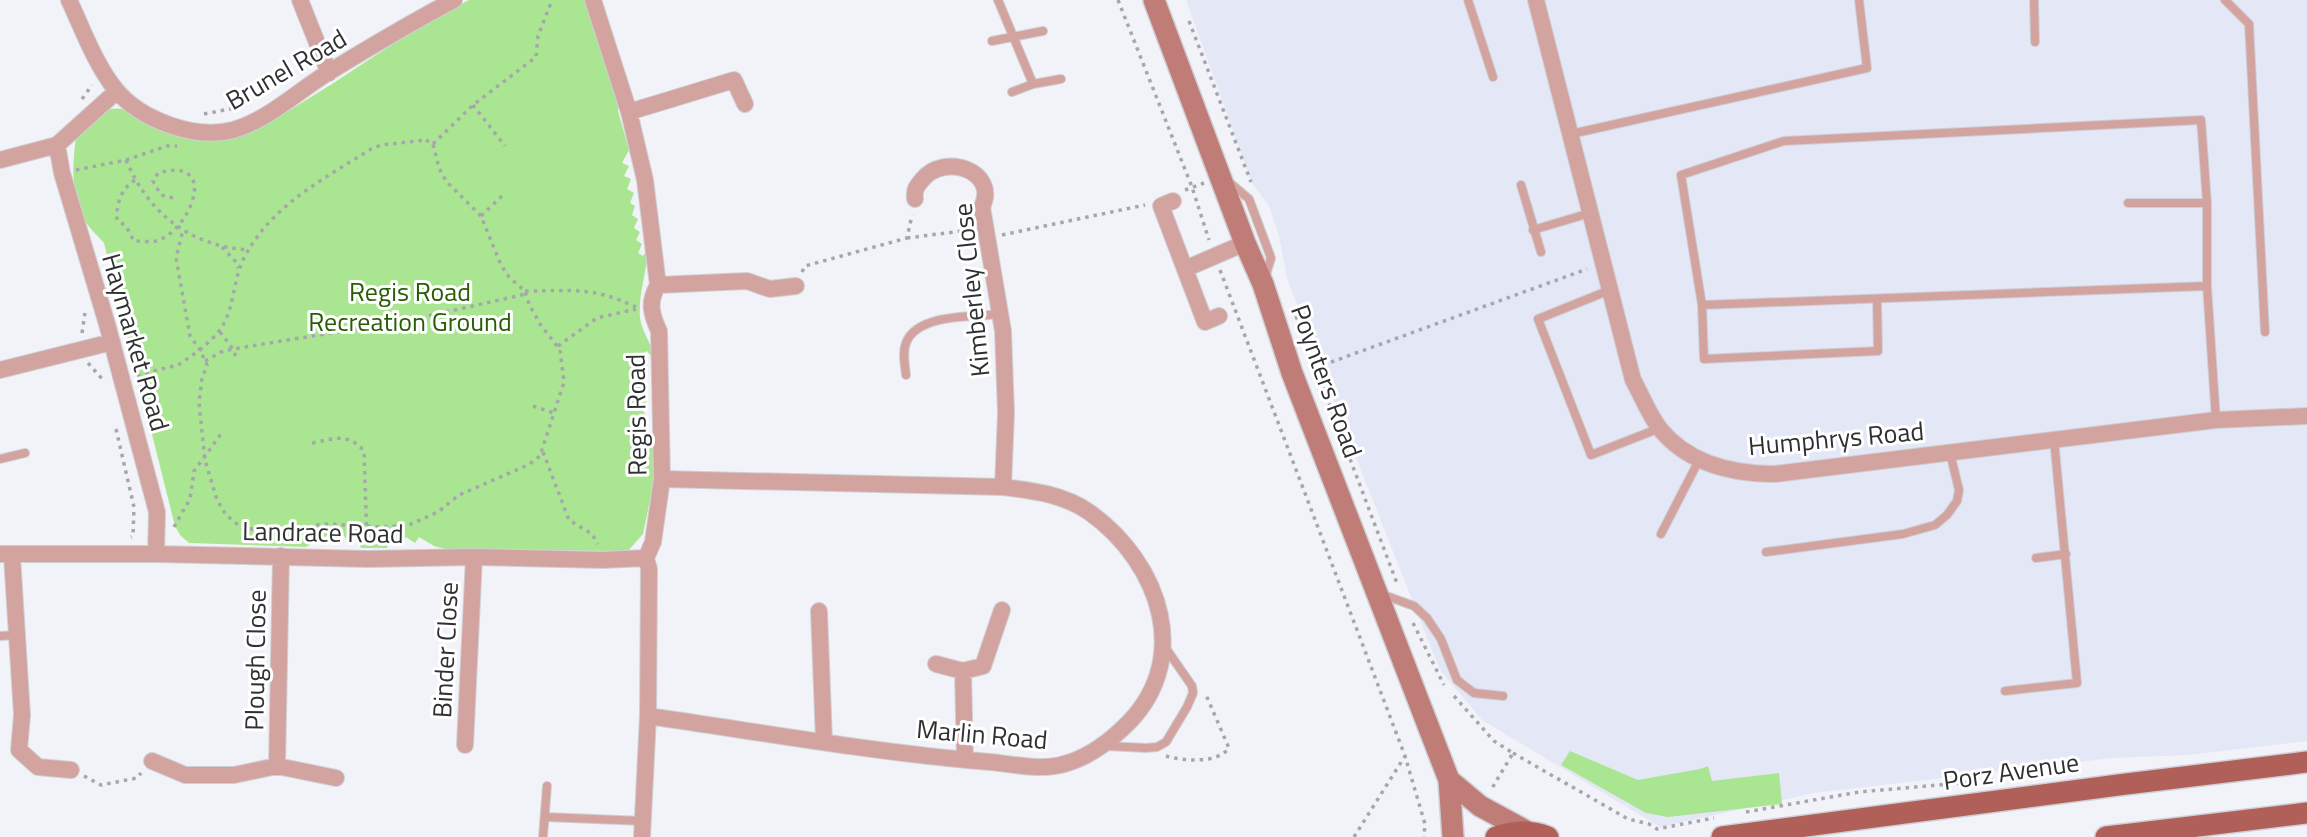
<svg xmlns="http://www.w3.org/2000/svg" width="2307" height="837" font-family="'Titillium Web',sans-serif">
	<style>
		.built { fill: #e4e7f5 }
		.green { fill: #aae591 }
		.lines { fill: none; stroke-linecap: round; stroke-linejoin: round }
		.lane-casing { stroke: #ced0d5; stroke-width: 10 }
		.street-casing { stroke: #ced0d5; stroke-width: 18 }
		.secondary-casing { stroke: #ced0d5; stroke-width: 24 }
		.primary-casing { stroke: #ced0d5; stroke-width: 24 }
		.path { stroke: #a6a7ac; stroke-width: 3.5; stroke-dasharray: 3.5 5; stroke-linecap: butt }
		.lane { stroke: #d3a49f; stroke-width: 8 }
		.street { stroke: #d3a49f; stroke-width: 16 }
		.secondary { stroke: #c07c76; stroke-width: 21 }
		.primary { stroke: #b15f59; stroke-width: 21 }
		.labels { text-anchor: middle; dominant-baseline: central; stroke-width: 6; stroke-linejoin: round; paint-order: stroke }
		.street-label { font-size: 26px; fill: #2f3032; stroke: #fff }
		.park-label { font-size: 26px; fill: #285d05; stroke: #fff }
	</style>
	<rect width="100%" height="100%" fill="#f1f3f9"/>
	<path class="built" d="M1186,0h1121v741l-119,14 -76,3 -298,35 -154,34 -178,-107 -42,-50 -118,-298 -35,-94 -8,-42 -10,-30 -17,-23z"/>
	<path class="green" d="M469,0h117l24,80 8,5v26l11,39 -7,13 7,3 -5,10 7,3 -4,10 7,4 -4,10 5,3 -3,9 6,4 -4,9 6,4 -4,8 6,4 -4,9 5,3 5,-8c-1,24 -10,46 -8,70 2,15 13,26 14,42l-7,-9 -5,3 6,12 -5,3 3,7 -4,5 6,10 -6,5 5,8 -6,4 6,9 -6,8 11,16 3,24 -1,16 -11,53 -15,17 -179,-1 -15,-4 -15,-9 -4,6 -9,-6 -4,6 -11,-6 -4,11h-26l-4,-11 -9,4 -5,-6 -9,5 -6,-5 -22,12 -117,-4 -9,-8 -5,-9 -71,-283c-6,-7 -14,-14 -19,-22 -15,-26 -13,-60 -8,-89 17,-13 31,-31 53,-20l104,23 30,-9 68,-42 85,-56z
		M1570,751l68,29 62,-11 8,-3 4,15 67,-8 3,31 -114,13 -22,-4 -85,-48z"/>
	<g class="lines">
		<defs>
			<path id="lane" d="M998,0l35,84 28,-5
				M1468,0l25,77
				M2034,0l1,42
				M2225,0l24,24 16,308
				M992,41l51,-10
				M1012,92l21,-8
				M1571,134l296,-66 -8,-68
				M1229,182l20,17 22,59 -6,20
				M1521,185l20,67
				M2128,203h79
				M1533,230l57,-17
				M2207,286l-505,19 -21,-130 103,-34 417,-21 6,83v83l9,134
				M1610,290l-72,29 53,136 69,-27
				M1702,305l2,54 174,-8 -1,-52
				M906,375c-1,-10 -4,-22 0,-32 11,-30 68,-26 95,-29
				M0,459l25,-6
				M1661,534l38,-74
				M1766,552l137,-18 32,-9 12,-10 10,-14 2,-11 -9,-37
				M2036,558l30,-4
				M1381,594l33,12 13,12 14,21 16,41 17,13 29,3
				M0,636l17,-1
				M2005,691l72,-8 -23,-244
				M1107,746l39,2 11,-1 9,-5 21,-35 6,-14 -1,-7 -27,-39
				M545,817l98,4
				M543,837l4,-51"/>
			<path id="street" d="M69,0c14,30 26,64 47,90 25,30 79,50 117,40 35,-10 65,-39 96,-58 41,-25 83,-50 125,-72
				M300,0l29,73
				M593,0l36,112 16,68 13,105c-10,17 -7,29 1,46l3,148 -9,63 -7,16 3,11 -1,147 -6,121
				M1536,0l97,380c9,16 16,35 27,49 28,34 72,45 115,45l441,-54 91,-4
				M629,112l105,-32 11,24
				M57,145l5,28 45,151 50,188 -1,42
				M0,160l57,-15 60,-54
				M915,199c-1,-9 1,-12 7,-19 22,-28 77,-9 60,27l21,124 3,82 -3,74
				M1173,201l-12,5 44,116 14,-6
				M1185,269l60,-26
				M658,285l89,-4 23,8 26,-3
				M0,370l112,-28
				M0,554h156l212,5 106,-2 128,3 44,-2
				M12,556l10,159 -3,35 19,17 33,3
				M819,611l5,130
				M936,664l27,7
				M648,716c112,16 229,37 342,46 23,2 51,9 74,2 23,-6 41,-19 58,-35 73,-66 39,-166 -33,-217 -26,-18 -55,-21 -86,-25l-341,-8
				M465,745l9,-188
				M965,760l-2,-89 20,-5 19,-56
				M152,761l33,14h49l43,-9 59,12
				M277,766l4,-210"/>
			<path id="secondary" d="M1154,0l91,243 18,41 29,89 157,407 4,57
				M1449,780l31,26 48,26"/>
			<path id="primary" d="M1496,837c17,-6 35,-7 52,0
				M1722,837l404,-53 181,-22
				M2106,837l201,-24"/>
		</defs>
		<use href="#lane" class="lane-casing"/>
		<use href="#street" class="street-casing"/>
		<use href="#secondary" class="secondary-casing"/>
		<use href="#primary" class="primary-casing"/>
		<path class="path" d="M1118,0l74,187 17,53
			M1189,21l62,161
			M82,99l10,-14
			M473,105l32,41
			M204,114l41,-8
			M426,140l7,4 6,24 7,13 35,35 20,49 8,12 16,14 4,13 11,20 20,26 4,32 -24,74 -12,9 -69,30 -21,17 -29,13 -27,2 -54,-3 -12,1 -19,8 -55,-5 -16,-13 -9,-15 -12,-40 -6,-57 3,-24 5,-14 -7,-15c6,-6 14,-12 19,-19 16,-21 13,-48 24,-71 27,-54 79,-80 128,-111l10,-4z
			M433,144l40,-39 63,-48 2,-21 14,-36
			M126,160c23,54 64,86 123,90
			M76,170l50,-10 41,-14h10
			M135,180c-14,9 -19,24 -18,40l9,6 8,15c7,0 15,1 22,0 33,-8 66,-86 2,-68l-5,8 8,14 12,3
			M1185,190l19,-7
			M481,216l23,-22
			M1002,235l143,-30
			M907,238l63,-8
			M222,247l14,15 2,6
			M1220,270l185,486 20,68 -1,13
			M802,272l3,-6 102,-28 5,-23
			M525,291c48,0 66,-5 111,16
			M1296,316l102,270
			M220,332l13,17 4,11
			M82,333l3,-20
			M558,346l39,-28 39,-9
			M205,361l16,-9 12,-3 177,-29 116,-26
			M88,363l16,18
			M1315,368l272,-99
			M137,375l41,-10 22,-15 -10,-14 -14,-78 7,-28
			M533,406l21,7
			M116,429l18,78 -1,29 -2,1
			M312,443c21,-4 36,-11 52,8l3,91
			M543,452l26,68 23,14 6,10
			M174,527l16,-28 4,-28 27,-37
			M1413,623l31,62
			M1454,696l40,45 19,12 -22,37
			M1513,753l115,66 21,5 8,5 57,-11
			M1166,756c17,5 51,8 63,-8l-23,-53
			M84,776l17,9 36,-7 4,-5
			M1746,812l113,-20 136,-12
			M1354,837l51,-81"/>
		<use href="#lane" class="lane"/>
		<use href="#street" class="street"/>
		<use href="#secondary" class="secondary"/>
		<use href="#primary" class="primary"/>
	</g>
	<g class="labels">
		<g class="street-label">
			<text transform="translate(286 69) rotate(-30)">Brunel Road</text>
			<text transform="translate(971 290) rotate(-96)">Kimberley Close</text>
			<text transform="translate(136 342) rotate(74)">Haymarket Road</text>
			<text transform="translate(1327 381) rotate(70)">Poynters Road</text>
			<text transform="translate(636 415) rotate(-91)">Regis Road</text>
			<text transform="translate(1836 438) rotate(-5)">Humphrys Road</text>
			<text transform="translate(323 532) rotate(1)">Landrace Road</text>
			<text transform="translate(445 650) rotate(-87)">Binder Close</text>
			<text transform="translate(255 660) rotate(-89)">Plough Close</text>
			<text transform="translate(982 734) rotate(5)">Marlin Road</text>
			<text transform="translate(2011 771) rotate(-8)">Porz Avenue</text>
		</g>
		<g class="park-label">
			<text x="410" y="291">Regis Road<tspan x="410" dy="30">Recreation Ground</tspan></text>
		</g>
	</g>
</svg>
